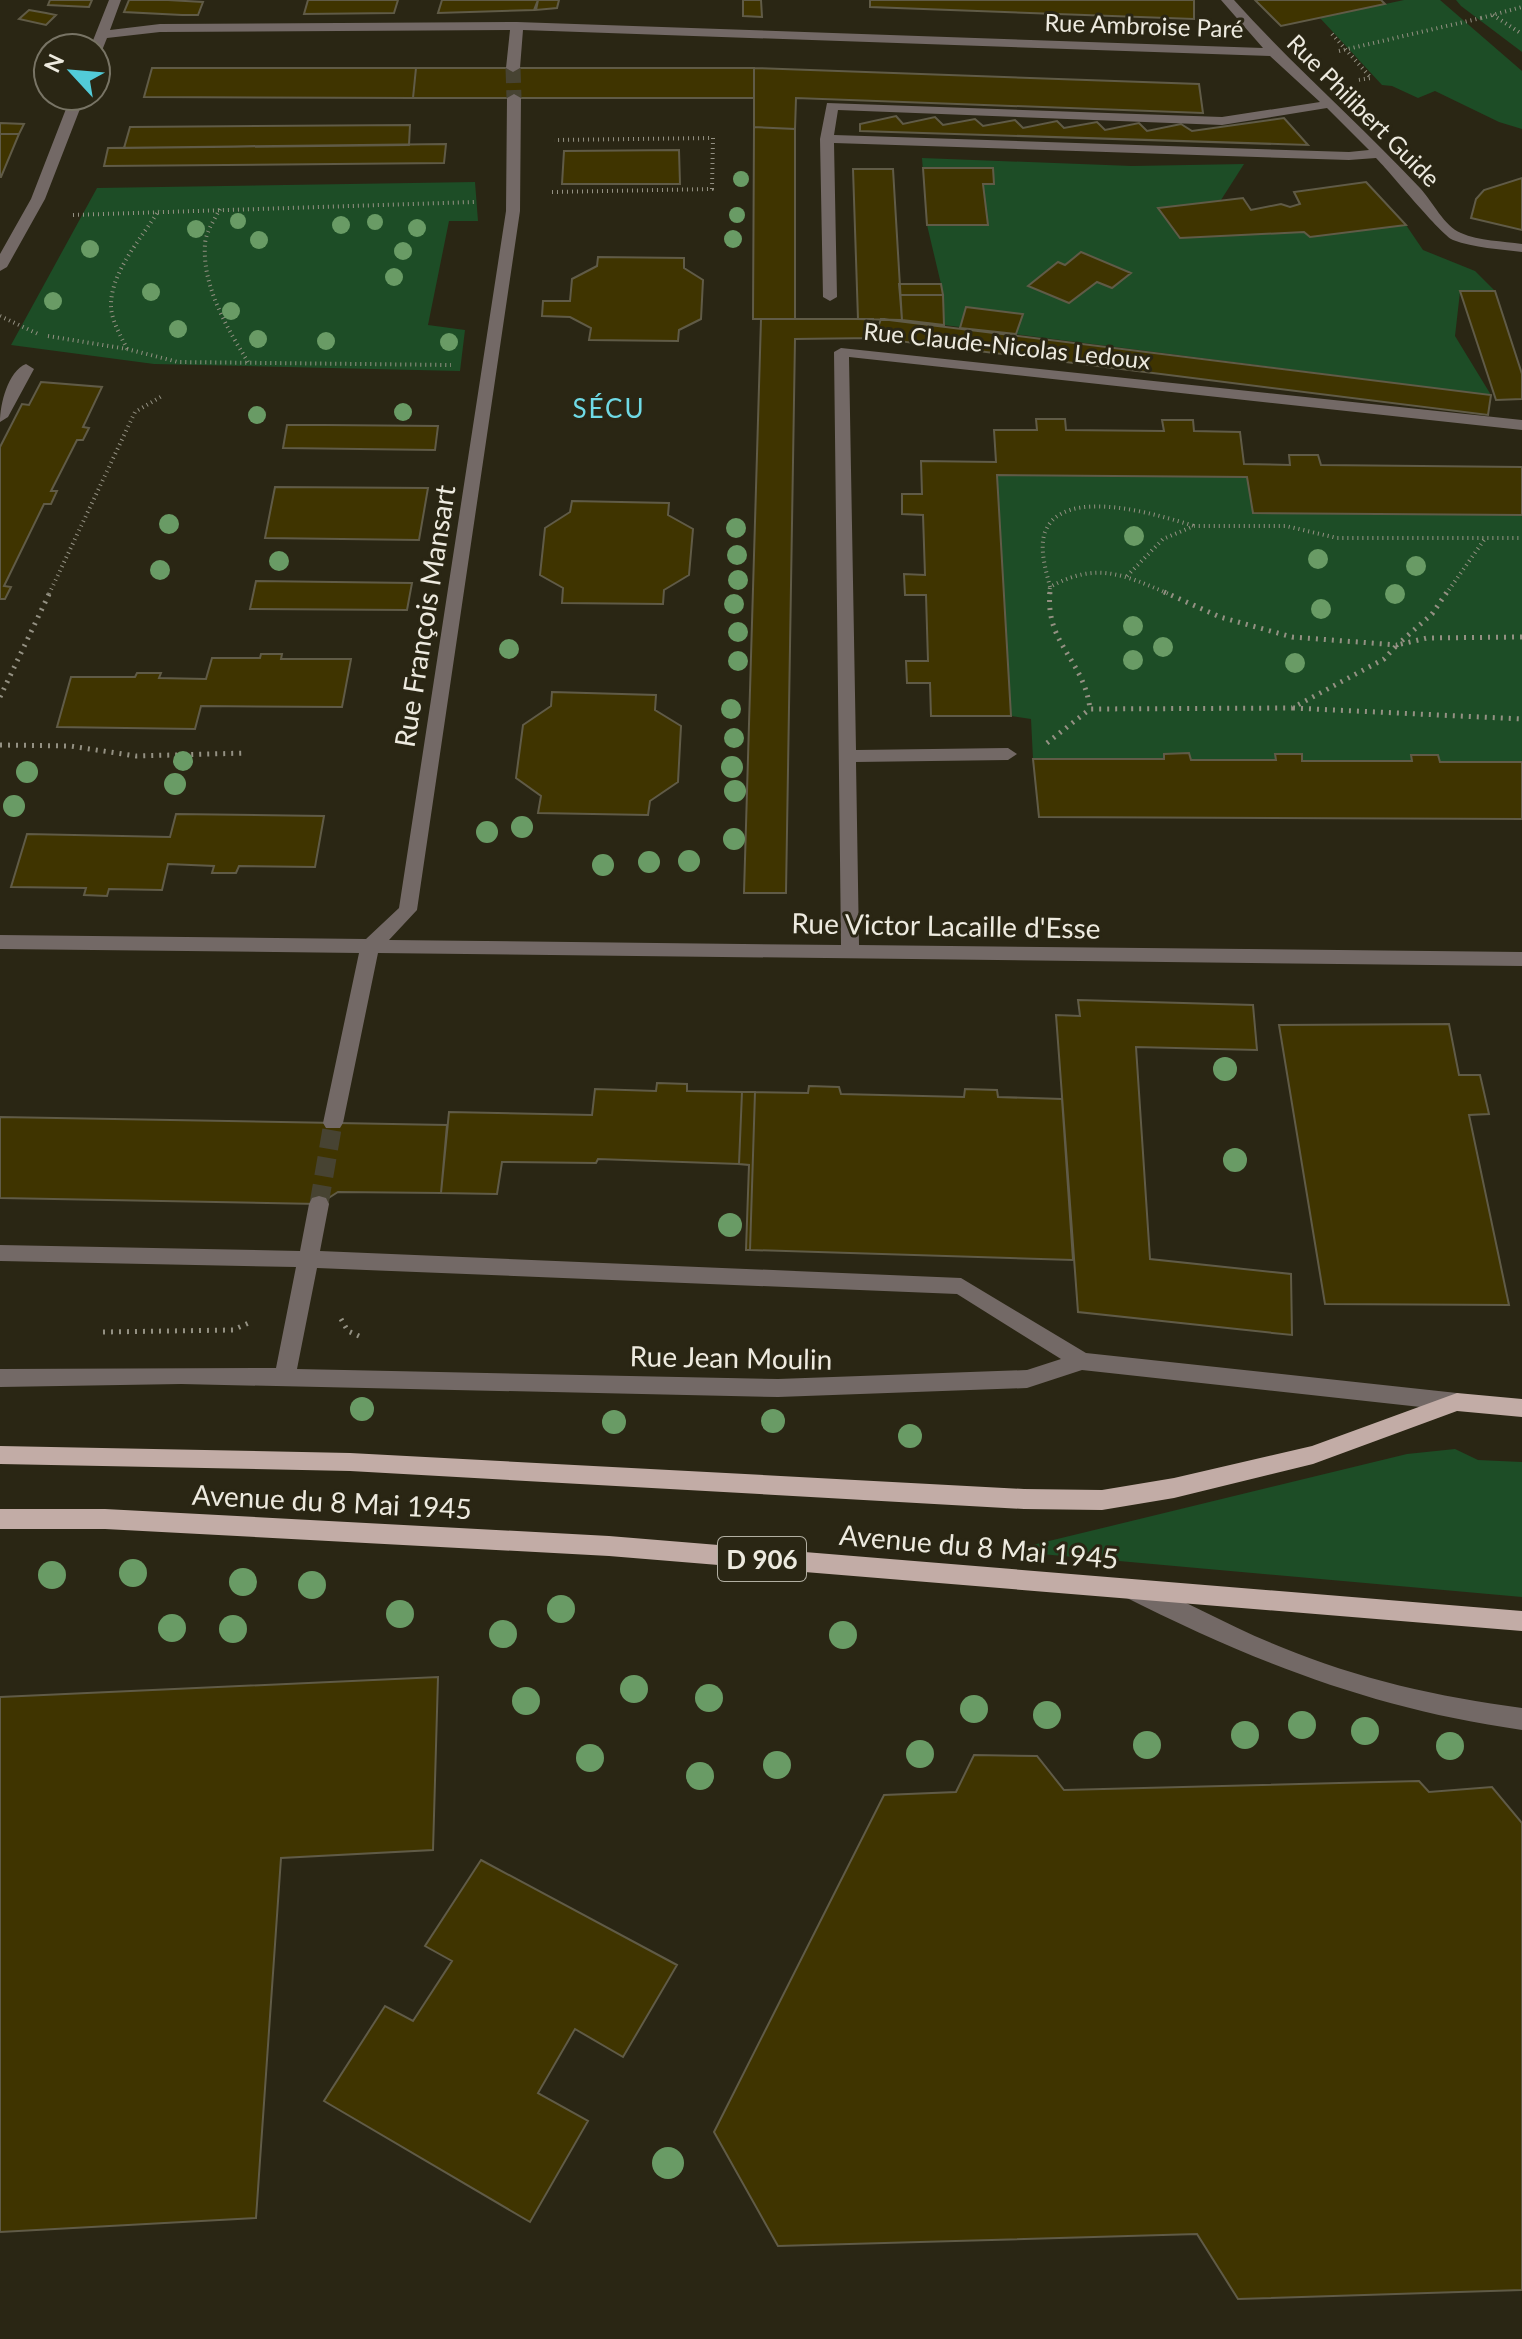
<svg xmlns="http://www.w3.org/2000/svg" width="1522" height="2339" font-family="Lato,sans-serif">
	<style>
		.green { fill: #1d4d26 }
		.building { fill: #3f3400; stroke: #605b47; stroke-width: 2 }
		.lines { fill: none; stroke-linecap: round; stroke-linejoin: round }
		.minor-tunnel-far1 { stroke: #474332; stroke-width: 15; stroke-dasharray: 15 7; stroke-linecap: butt }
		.minor-tunnel { stroke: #474332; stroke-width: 19; stroke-dasharray: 19 9; stroke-linecap: butt }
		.path-far1 { stroke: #949183; stroke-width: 4; stroke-dasharray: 1 4; stroke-linecap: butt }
		.path { stroke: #949183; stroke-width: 5; stroke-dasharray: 2 6; stroke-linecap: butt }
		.minor { fill: #736966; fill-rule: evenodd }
		.major { fill: #c2aca6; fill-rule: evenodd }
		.path-bridge { stroke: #949183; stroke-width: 4; stroke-dasharray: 1 4; stroke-linecap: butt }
		.tree { fill: #699b65 }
		.labels { text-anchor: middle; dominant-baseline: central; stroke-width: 6; stroke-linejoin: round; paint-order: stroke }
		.far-street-label { font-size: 24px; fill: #edeadf; stroke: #2a2614 }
		.far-neighbourhood-label { font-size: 26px; letter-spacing: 2px; fill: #6fdae6; stroke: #2a2614 }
		.shield { fill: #2a2614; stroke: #b2afa2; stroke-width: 2 }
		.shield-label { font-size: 26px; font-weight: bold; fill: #edeadf }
		.street-label { font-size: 28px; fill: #edeadf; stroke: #2a2614 }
	</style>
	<rect width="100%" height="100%" fill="#2a2614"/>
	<path class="green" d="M1404,0h36l82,71v58l-23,-7 -64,-31 -17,7 -26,-12 -10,-1 -62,-67z
		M1456,0h66v52l-61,-46z
		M922,158l210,8 112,-2 -23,36 -62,8 21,30 124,-6 6,5 96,-12 17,25 52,21 20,20 -35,1 -5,44 36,59 -547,-70 -3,-41 -14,-59z
		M475,182l3,39h-29l-21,104 37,5 -5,41 -306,-7 -143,-19 86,-157z
		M997,475l250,2 6,36 269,2v247h-82l-3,-7h-25v6h-110v-6h-27l1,5h-85l-2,-7 -25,1v5h-131l-2,-40 -20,-3z
		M1455,1449l23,11 44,2v135l-514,-46 399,-97z"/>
	<path class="building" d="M50,0h42l-3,7 -41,-2z
		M129,0h39l35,2 -5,13h-16l-58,-3z
		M308,0h90l-4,13 -90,1z
		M442,0h96l-4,10 -96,3z
		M538,0h21l-2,8 -21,2z
		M743,0h18l1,17 -19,-1z
		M870,0h324v19l-324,-12z
		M1255,0h126l4,4 -104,22z
		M29,10l17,3 10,2 -10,10 -27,-6z
		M152,68h264l-3,30 -269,-1z
		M416,68h338v30h-341z
		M754,68l445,16 4,29 -407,-15 -1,31 -41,-2z
		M896,116l7,8 32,-7 8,8 32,-6 8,7 32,-6 8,8 34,-7 7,7 33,-6 8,8 34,-7 8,8 34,-7 11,7 92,-13 24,27 -448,-14v-7z
		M0,123l24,1 -5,10h-19z
		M410,125l-1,20 -285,3 6,-21z
		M754,127l41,2v190h-42z
		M0,134h19l-18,43h-1z
		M446,144l-2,19 -340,3 4,-18z
		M679,150l1,34h-118l2,-33z
		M923,168h70l1,16h-11l5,41h-61z
		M853,169h40l9,151 -44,-1z
		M1522,178v52l-51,-12 5,-19 8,-9z
		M1366,182l40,43 -96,12 -6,-5 -124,6 -22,-30 85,-10 8,12 30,-6 9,3 10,-3 -6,-12z
		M1081,252l50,21 -19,15 -15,-6 -28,21 -41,-17 30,-24 7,3z
		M598,257l86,1v10l19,12 -2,39 -22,11 -1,11 -89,-1 2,-12 -21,-11 -28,-1 1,-15h27l2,-22 25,-13z
		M899,284h42l2,11h-43z
		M1460,291h35l27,83v25l-26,1z
		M900,295h43l1,30 -42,-5z
		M966,307l57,7 -7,20 -56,-6z
		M761,319h112l1,19 -79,1 -9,554h-42z
		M881,319l610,76 -3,20 -614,-77z
		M41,382l61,5 -19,40 6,1 -6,12h-6l-26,51h6l-6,13h-7l-40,82 7,1 -6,12h-5v-152l22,-43 7,1z
		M1036,419h29l1,11 98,1 -2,-11h31l1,11 46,1 4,32 46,1 -1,-10h29l3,10 201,2v48l-269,-2 -6,-36 -250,-2 14,241h-80l-1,-33h-23l-1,-22h22l-2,-66h-21l-1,-21 21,1 -2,-60 -21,-1v-20h20l-1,-33 75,1 -2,-32h43z
		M287,425h39l112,1 -3,24 -152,-2z
		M275,487l153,1 -9,52 -154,-2z
		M572,501l97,2 -1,12 25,14 -4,46 -25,15 -1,14 -101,-1 1,-15 -23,-13 5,-47 25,-16z
		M256,581l156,2 -5,27 -157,-1z
		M261,654h21l-1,5h70l-9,48 -141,-1 -6,23 -138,-2 14,-50h64l2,-4h24l-2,5 47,1 6,-21h48z
		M552,692l104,3 -1,15 26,16 -3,56 -28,19 -2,14 -110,-2 3,-17 -25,-18 7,-53 28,-19z
		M1189,753l2,7h85l-1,-6h27v7h110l-1,-6h27l2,7h82v57l-483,-2 -6,-58h131v-5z
		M176,814l148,2 -9,51 -76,-1 -3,7h-24l2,-7 -46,-2 -6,26 -53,-1 -2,7 -23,-1 2,-7 -75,-1 16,-53 143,3z
		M1078,1000l175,5 4,45 -121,-3 14,212 141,15 1,61 -214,-23 -22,-297 24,1z
		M1449,1024l10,51h21l9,39 -20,1 40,190 -184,-1 -46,-279z
		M657,1083l30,1v7l55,1 -3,72 -141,-5 -2,4 -94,-1 -5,32 -56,-1 8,-81 143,3 3,-26 61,2z
		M809,1086l30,1 2,7 123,3 1,-8 32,1 1,7 64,2 11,161 -323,-10 5,-158 53,1z
		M742,1092h13l-5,158h-4l3,-85 -10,-1z
		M0,1117l447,8 -6,68 -103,-1 -19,12 -319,-6z
		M438,1677l-5,173 -152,8 -25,360 -256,14v-535z
		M974,1755l63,1 27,34 355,-9 10,11 63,-5 30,36v467l-284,9 -41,-65 -419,12 -64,-114 170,-337 72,-3z
		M481,1860l196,105 -54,92 -48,-28 -37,64 50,28 -58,101 -206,-121 61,-95 28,15 39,-60 -27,-15z"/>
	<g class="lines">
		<path class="minor-tunnel-far1" d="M513,68l1,30"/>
		<path class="minor-tunnel" d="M319,1204l14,-81"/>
		<path class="path-far1" d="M1493,15l29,19
			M1481,18l41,-11
			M1332,34l39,44 -13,2
			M552,192l160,-3 1,-51 -159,2
			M220,209c-6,11 -14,23 -15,35 -3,42 22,84 43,118
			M73,215l401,-13
			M0,316l38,18
			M48,336l79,13 51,13 273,3
			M127,349c-6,-13 -15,-27 -16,-42 -1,-35 31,-69 48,-97
			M1127,576l36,-37 31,-13h92l51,12h185
			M1050,587c-4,-17 -11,-38 -5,-55 18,-47 114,-17 149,-6
			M49,594l86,-182 27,-16
			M1049,594l1,-7c47,-26 74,-12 119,7
			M1446,594l38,-54"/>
		<path class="path" d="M1050,592c-5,52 34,67 40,117
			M1164,592l56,25 72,20 105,8 35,-31 15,-22
			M0,697l50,-105
			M1293,708l229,11
			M1047,743l43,-34 202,-1 92,-49 13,-14 30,-7 95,-1
			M0,745l70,1 66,10 111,-3
			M341,1319l7,12 11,5
			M103,1332l130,-2 18,-8"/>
		<path class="minor" d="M109,0h12l-11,30 50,-6 357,-2 746,26 -42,-48h13c59,66 126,124 186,188 13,14 24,38 41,45 18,8 42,8 61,11v8c-22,-3 -48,-4 -69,-12 -12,-5 -63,-68 -77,-82l-27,2 -515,-17 3,154 -7,4 -7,-4 -3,-158 7,-36 395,14 98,-15 -50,-46 -747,-26 -3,38 -7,4 -7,-4 4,-38 -350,2 -53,6 -6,15 -5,1v-6h-6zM1327,108l42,42 -20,2 -515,-17 4,-25 384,15z
			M514,94l7,4 -1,113 -103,699 -28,30 452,5 -7,-593 7,-4 681,72v10l-673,-73 7,393 152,-2 9,6 -9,6 -152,2 3,183 663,7v14l-1144,-13 -35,170 -3,5h-14l-3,-5 36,-170 -359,-4v-14l366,4 33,-31 107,-697 1,-113z
			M71,96h14l-40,103 -38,68 -7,4v-17l31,-55z
			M26,364l8,5 -26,48 -8,5c0,-18 8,-51 26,-58z
			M319,1196l7,2 3,6 -9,47 641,27 125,75 371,40 8,3 3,6 -3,6 -8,3 -375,-41 -55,18 -249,9 -597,-13 -181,3v-18l276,-1 20,-101 -296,-6v-16l300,6 9,-47 3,-6zM317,1268l640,26 104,65 -34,11 -249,9 -481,-10z
			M1131,1579c51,19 99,48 150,68 77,32 158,50 241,61v22c-148,-21 -266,-67 -399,-134l-3,-7 3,-7z"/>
		<path class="major" d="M1457,1393l65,6v18l-65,-6 -144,53 -139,34 -72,12 -78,-1 -674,-38 -350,-7v-18l350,7 674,36 78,1 72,-12 138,-32z
			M0,1509h105l504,27 913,75v20l-913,-75 -504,-27h-105z"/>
		<path class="path-bridge" d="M1339,51l142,-33"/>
	</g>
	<g class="tree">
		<circle cx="741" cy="179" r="8"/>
		<circle cx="737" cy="215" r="8"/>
		<circle cx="238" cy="221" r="8"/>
		<circle cx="375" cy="222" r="8"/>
		<circle cx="341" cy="225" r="9"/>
		<circle cx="417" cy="228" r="9"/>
		<circle cx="196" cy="229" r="9"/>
		<circle cx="733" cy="239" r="9"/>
		<circle cx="259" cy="240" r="9"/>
		<circle cx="90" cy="249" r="9"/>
		<circle cx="403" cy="251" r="9"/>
		<circle cx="394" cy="277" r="9"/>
		<circle cx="151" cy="292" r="9"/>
		<circle cx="53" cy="301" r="9"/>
		<circle cx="231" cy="311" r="9"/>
		<circle cx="178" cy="329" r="9"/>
		<circle cx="258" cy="339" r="9"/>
		<circle cx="326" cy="341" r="9"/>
		<circle cx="449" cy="342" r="9"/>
		<circle cx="403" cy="412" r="9"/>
		<circle cx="257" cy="415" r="9"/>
		<circle cx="169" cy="524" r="10"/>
		<circle cx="736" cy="528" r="10"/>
		<circle cx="1134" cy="536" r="10"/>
		<circle cx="737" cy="555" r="10"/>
		<circle cx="1318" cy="559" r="10"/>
		<circle cx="279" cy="561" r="10"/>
		<circle cx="1416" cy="566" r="10"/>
		<circle cx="160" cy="570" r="10"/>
		<circle cx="738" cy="580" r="10"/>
		<circle cx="1395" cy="594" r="10"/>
		<circle cx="734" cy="604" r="10"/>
		<circle cx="1321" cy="609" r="10"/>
		<circle cx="1133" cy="626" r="10"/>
		<circle cx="738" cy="632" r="10"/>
		<circle cx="1163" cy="647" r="10"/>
		<circle cx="509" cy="649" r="10"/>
		<circle cx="1133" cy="660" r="10"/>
		<circle cx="738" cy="661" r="10"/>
		<circle cx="1295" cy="663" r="10"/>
		<circle cx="731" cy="709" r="10"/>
		<circle cx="734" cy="738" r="10"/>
		<circle cx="183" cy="761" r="10"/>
		<circle cx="732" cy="767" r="11"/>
		<circle cx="27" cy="772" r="11"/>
		<circle cx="175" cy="784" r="11"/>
		<circle cx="735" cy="791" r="11"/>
		<circle cx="14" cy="806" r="11"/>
		<circle cx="522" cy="827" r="11"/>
		<circle cx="487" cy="832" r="11"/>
		<circle cx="734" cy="839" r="11"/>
		<circle cx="689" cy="861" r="11"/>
		<circle cx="649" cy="862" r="11"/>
		<circle cx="603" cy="865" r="11"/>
		<circle cx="1225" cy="1069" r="12"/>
		<circle cx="1235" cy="1160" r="12"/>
		<circle cx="730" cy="1225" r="12"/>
		<circle cx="362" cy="1409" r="12"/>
		<circle cx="773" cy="1421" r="12"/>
		<circle cx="614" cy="1422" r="12"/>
		<circle cx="910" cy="1436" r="12"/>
		<circle cx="133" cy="1573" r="14"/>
		<circle cx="52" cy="1575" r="14"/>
		<circle cx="243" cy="1582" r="14"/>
		<circle cx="312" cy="1585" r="14"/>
		<circle cx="561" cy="1609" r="14"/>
		<circle cx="400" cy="1614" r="14"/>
		<circle cx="172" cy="1628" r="14"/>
		<circle cx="233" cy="1629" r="14"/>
		<circle cx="503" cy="1634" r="14"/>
		<circle cx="843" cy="1635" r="14"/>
		<circle cx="634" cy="1689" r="14"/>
		<circle cx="709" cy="1698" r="14"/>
		<circle cx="526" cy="1701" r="14"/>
		<circle cx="974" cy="1709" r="14"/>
		<circle cx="1047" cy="1715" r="14"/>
		<circle cx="1302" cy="1725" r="14"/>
		<circle cx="1365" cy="1731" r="14"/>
		<circle cx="1245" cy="1735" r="14"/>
		<circle cx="1147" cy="1745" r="14"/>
		<circle cx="1450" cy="1746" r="14"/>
		<circle cx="920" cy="1754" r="14"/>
		<circle cx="590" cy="1758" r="14"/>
		<circle cx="777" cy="1765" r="14"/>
		<circle cx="700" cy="1776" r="14"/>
		<circle cx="668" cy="2163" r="16"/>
	</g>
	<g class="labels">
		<g class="far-street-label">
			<text transform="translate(1144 25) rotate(2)">Rue Ambroise Paré</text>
			<text transform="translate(1364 110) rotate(45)">Rue Philibert Guide</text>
			<text transform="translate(1007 345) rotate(6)">Rue Claude-Nicolas Ledoux</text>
		</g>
		<g class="far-neighbourhood-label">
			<text x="609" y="408">SÉCU</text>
		</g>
		<rect class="shield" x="718" y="1537" width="88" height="44" rx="6"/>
		<g class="shield-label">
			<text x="762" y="1559">D 906</text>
		</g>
		<g class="street-label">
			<text transform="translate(424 616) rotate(-81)">Rue François Mansart</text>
			<text transform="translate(946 925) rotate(1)">Rue Victor Lacaille d'Esse</text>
			<text transform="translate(731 1357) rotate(1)">Rue Jean Moulin</text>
			<text transform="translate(332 1501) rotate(3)">Avenue du 8 Mai 1945</text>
			<text transform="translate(979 1546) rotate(5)">Avenue du 8 Mai 1945</text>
		</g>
	</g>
	<g transform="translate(72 72) rotate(296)"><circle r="38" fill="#2a2614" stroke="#787465" stroke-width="2"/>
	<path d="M0-6L14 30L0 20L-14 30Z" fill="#52cbd8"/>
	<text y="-12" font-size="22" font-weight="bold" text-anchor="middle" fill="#edeadf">N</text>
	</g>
</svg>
